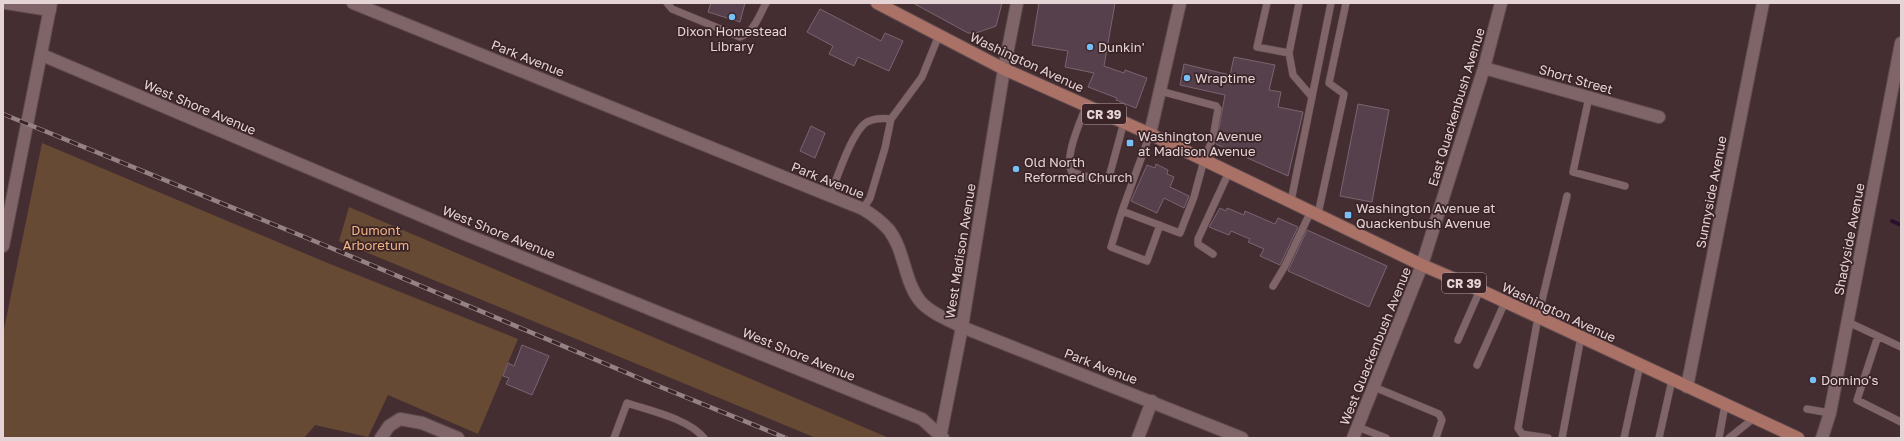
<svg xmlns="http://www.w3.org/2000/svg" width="1904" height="441" font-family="'Golos Text',sans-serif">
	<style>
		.green { fill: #664a34 }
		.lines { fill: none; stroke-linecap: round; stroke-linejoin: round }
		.stream { stroke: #29102f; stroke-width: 4 }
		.building { fill: #56404c; stroke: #7b6471 }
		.lane-casing { stroke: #5f4b4e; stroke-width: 8 }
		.street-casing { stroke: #5f4b4e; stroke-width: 14 }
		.secondary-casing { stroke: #5f4b4e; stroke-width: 14 }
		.primary-casing { stroke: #5f4b4e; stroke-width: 14 }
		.lane { stroke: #7f6468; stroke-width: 7 }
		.street { stroke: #7f6468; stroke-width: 12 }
		.secondary { stroke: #7f6468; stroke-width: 12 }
		.primary { stroke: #aa7166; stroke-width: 12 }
		.rail-casing { stroke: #958284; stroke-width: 4.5 }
		.rail { stroke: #3b2427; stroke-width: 3; stroke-dasharray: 9; stroke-linecap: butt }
		.poi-dot { fill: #77bff7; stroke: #3b2427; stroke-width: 1.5 }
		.labels { text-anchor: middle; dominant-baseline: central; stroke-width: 3.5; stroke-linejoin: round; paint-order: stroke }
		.shield { fill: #3b2427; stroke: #b19fa2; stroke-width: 1 }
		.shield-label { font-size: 12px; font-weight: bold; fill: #e4d4d6 }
		.poi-label { font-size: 13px; fill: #e4d4d6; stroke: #3b2427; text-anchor: start }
		.street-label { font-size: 13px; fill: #e4d4d6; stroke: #3b2427 }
		.park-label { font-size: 13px; fill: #f1b584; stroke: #3b2427 }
	</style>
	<rect width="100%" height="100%" fill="#452e31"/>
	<path class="green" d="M42,143l288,121 188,75 -40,95 -90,-39 -20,42 -53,-12 -11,13h-301v-104z
		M349,207l540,231h-73l-477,-197z"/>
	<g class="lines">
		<path class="stream" d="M1892,221l9,4"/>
	</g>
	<path class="building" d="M711,3h34l-5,19 -32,-10z
		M913,3h89l-6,23 -20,7h-8z
		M1039,3h76l-11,63 20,7 1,-3 22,8 -11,30 -20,-8 1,-2 -29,-11 6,-14 -29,-6 3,-16 -36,-6z
		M820,9l61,32 4,-8 18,8 -14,30 -31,-14 -4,9 -25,-12 4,-8 -26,-14z
		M1234,57l41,8 -6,25 12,2 -3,15 25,5 -15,64 -72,-32 9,-49 -45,-10 4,-21 46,11z
		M1358,104l31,6 -17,92 -32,-6z
		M811,126l14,7 -10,25 -15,-7z
		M1156,164l12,6 -1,4 7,3 -4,10 19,9 -5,12 -20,-10 -7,15 -26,-12 16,-36 8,3z
		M1220,208l6,3 1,-3 17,7 1,-4 30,13 3,-6 20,9 -18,38 -20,-9 4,-7 -16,-7 2,-3 -19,-8 -2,4 -20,-8z
		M1307,230l80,36 -18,41 -81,-36z
		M522,345l27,11 -17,39 -26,-11 3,-6 -6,-2 5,-13 6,3z"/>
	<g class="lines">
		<defs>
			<path id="lane" d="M667,3l5,6 68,28c14,-5 19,-21 26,-34
				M1267,3l-10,44 32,6
				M1299,3l-10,50 4,22 19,22
				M1589,97l-16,75 52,14
				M1086,106c-5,15 -23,52 -14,66l26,8 8,-1 3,-2 15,-55
				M1150,134l-28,77 58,22 14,-36 10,-37 9,-22 5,-29 -2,-3 -56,-15
				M830,196c7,-18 22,-65 37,-74 8,-4 15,-4 24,-3
				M1291,201l40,-198
				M863,209l7,-11 15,-50 6,-29 31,-42 17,-42
				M1122,211l-11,36 36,14 13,-36
				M1318,214l26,-120 -15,-11 17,-80
				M1213,254l-15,-10v-5l31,-67
				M1273,286l12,-20 26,-55
				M1848,322l53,25
				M1878,336l-21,64 44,22
				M1458,340l22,-50
				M1477,365l28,-63
				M1374,387l65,27 3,6 -6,18
				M1807,409l23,4
				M1358,427l28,11
				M614,438l13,-35c24,8 62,16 77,35
				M1548,438l-26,-4 -4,-6 20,-111 29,-121
				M1562,438l19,-101
				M1624,438l16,-73
				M1659,438l13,-58
				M1719,438l6,-33
				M1729,438l25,-20"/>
			<path id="street" d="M6,3l44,7
				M353,3l510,206c10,6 18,12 26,21 16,21 15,51 31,71 10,12 29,19 42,26l280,111
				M42,55l425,180 455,184 21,19
				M1484,68l175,49
				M1150,134l30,-131
				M1687,387l76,-384
				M381,438l8,-12 11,-7 22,4 36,15
				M1138,438l14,-37
				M1353,438l69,-173 62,-197 17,-65
				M1822,438l8,-25 71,-370"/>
			<path id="secondary" d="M3,246l48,-243
				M940,438l22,-111 42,-258 13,-66"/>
			<path id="primary" d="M877,3l127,66 146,65 272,131 58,25 318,148"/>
		</defs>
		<use href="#lane" class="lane-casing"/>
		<use href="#street" class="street-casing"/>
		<use href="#secondary" class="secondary-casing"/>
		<use href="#primary" class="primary-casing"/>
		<use href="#lane" class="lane"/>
		<use href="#street" class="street"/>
		<use href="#secondary" class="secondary"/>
		<use href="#primary" class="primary"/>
		<defs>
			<path id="rail" d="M3,114l321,131 322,136 140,57"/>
		</defs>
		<use href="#rail" class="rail-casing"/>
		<use href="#rail" class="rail"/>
	</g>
	<g class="poi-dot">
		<circle cx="732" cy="17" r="4"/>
		<circle cx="1090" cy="47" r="4"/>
		<circle cx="1187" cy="78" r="4"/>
		<rect x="1126" y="139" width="8" height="8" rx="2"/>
		<circle cx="1016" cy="169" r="4"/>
		<rect x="1344" y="211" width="8" height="8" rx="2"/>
		<circle cx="1813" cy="380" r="4"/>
	</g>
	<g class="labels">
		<g class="shield">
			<rect x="1082" y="104" width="44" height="20" rx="3"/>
			<rect x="1442" y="273" width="44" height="20" rx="3"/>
		</g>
		<g class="shield-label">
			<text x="1104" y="114">CR 39</text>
			<text x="1464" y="283">CR 39</text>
		</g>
		<g class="poi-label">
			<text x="732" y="31" text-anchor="middle">Dixon Homestead<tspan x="732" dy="15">Library</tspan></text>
			<text x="1098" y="47">Dunkin'</text>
			<text x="1195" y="78">Wraptime</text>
			<text x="1138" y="136">Washington Avenue<tspan x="1138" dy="15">at Madison Avenue</tspan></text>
			<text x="1024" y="162">Old North<tspan x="1024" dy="15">Reformed Church</tspan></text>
			<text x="1356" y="208">Washington Avenue at<tspan x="1356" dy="15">Quackenbush Avenue</tspan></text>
			<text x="1821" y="380">Domino's</text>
		</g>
		<g class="street-label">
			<text transform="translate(528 58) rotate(22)">Park Avenue</text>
			<text transform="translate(1027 62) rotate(25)">Washington Avenue</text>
			<text transform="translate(1576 79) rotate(16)">Short Street</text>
			<text transform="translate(200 107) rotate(23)">West Shore Avenue</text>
			<text transform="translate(1456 107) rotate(-73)">East Quackenbush Avenue</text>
			<text transform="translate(828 180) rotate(22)">Park Avenue</text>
			<text transform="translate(1711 192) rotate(-79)">Sunnyside Avenue</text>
			<text transform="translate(499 232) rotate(22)">West Shore Avenue</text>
			<text transform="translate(1849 239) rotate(-79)">Shadyside Avenue</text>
			<text transform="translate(960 251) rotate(-81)">West Madison Avenue</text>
			<text transform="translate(1559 312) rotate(25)">Washington Avenue</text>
			<text transform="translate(1375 346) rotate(-68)">West Quackenbush Avenue</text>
			<text transform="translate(799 354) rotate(22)">West Shore Avenue</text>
			<text transform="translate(1101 366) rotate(21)">Park Avenue</text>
		</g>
		<g class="park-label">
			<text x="376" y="230">Dumont<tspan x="376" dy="15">Arboretum</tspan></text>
		</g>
	</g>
	<rect width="1904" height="441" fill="none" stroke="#e4d4d6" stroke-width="8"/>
</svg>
